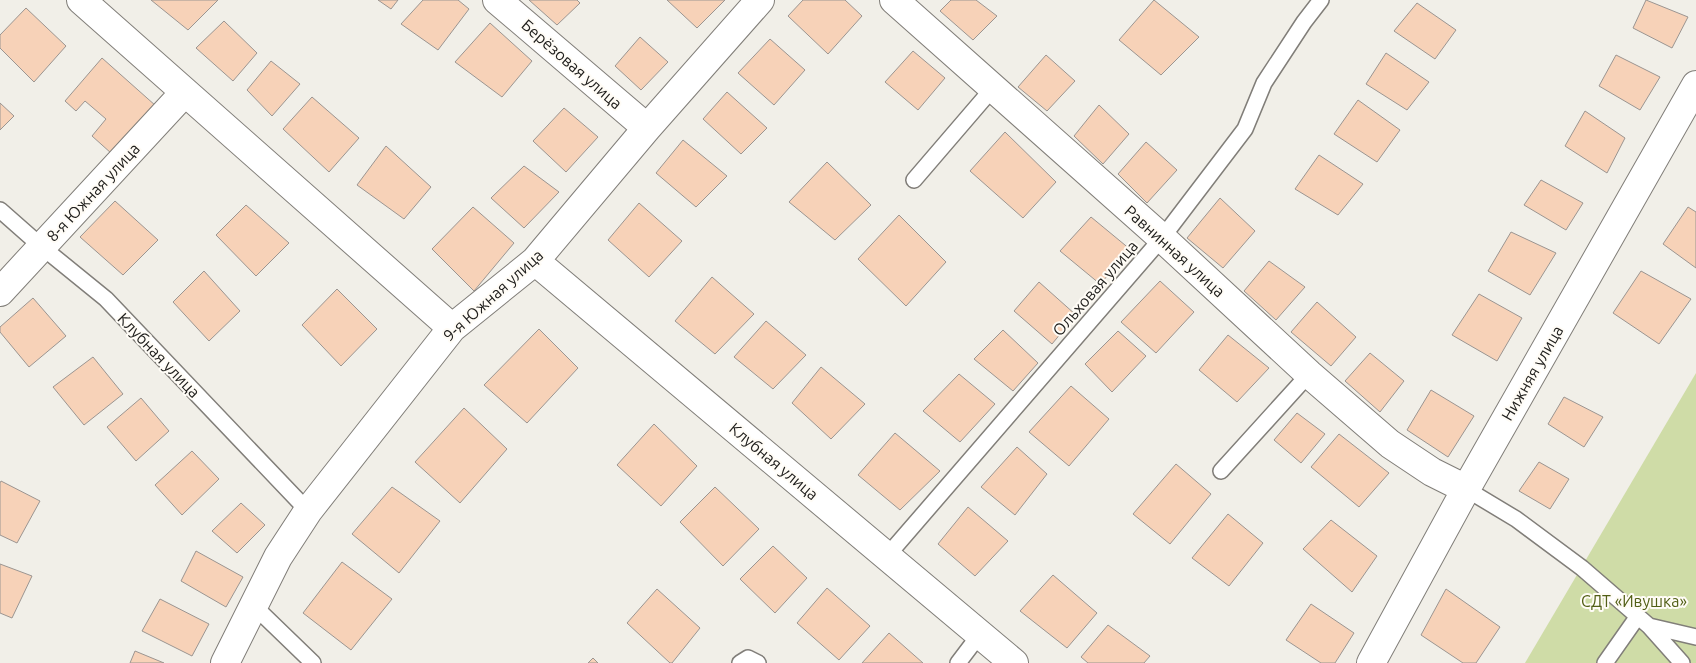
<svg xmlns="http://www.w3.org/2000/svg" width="1696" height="663" font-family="Ubuntu,sans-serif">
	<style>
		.green { fill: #cfdca7 }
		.building { fill: #f7d2b8; stroke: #9b9591 }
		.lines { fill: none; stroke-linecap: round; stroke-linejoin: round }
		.service-casing { stroke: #817e79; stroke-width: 18 }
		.minor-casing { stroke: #817e79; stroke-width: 30 }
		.service { stroke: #fff; stroke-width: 15 }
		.minor { stroke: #fff; stroke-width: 28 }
		.labels { text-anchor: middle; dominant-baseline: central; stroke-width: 4; stroke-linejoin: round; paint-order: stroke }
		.street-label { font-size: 16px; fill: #21201e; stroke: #fffcf6 }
		.park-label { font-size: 16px; fill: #525f16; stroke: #fffcf6 }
	</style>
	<rect width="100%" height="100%" fill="#f1efe8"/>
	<path class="green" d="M1696,373v290h-171z"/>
	<path class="building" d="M151,0h67l-30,30z
		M378,0h20l-7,9z
		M423,0h35l11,9 -31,41 -37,-26z
		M529,0h48l3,3 -23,22z
		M667,0h58l-28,28z
		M803,0h42l17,16 -34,38 -40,-38z
		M951,0h25l21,16 -24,24 -33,-29z
		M1154,0l45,37 -38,38 -42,-35z
		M1646,0l42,17 -16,31 -39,-20z
		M1417,3l39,27 -21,29 -41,-28z
		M26,8l40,38 -32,36 -34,-34v-13z
		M224,21l33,32 -24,28 -37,-33z
		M490,23l42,38 -30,36 -47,-35z
		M640,37l28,25 -27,28 -26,-24z
		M770,39l35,31 -31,35 -36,-32z
		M913,51l32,27 -27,32 -33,-28z
		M1386,53l43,29 -22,28 -41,-26z
		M1046,55l29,26 -28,30 -29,-24z
		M1616,55l44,22 -20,33 -41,-24z
		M102,58l54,48 -35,56 -29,-26 14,-17 -21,-18 -9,10 -11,-10z
		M271,61l29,23 -28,32 -25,-26z
		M727,92l40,36 -26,26 -38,-35z
		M312,97l47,41 -30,34 -46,-43z
		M1358,100l42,30 -23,32 -43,-28z
		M0,103l14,13 -14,14z
		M1099,105l30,29 -26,30 -29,-28z
		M564,108l34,29 -32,35 -33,-31z
		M1585,111l40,27 -18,35 -42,-27z
		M1005,132l51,50 -33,36 -53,-47z
		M683,140l44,36 -31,31 -40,-34z
		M1146,142l31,28 -30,33 -29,-29z
		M386,146l45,41 -27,32 -47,-34z
		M1319,155l44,29 -25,31 -43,-26z
		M827,162l44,43 -36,35 -46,-38z
		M524,166l35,26 -35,36 -33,-30z
		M1541,180l42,23 -17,27 -42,-25z
		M1220,198l35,33 -32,37 -36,-30z
		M115,201l43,39 -35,35 -43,-38z
		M639,203l43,38 -33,36 -41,-37z
		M246,205l43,38 -33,33 -40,-41z
		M473,207l41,36 -40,48 -42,-42z
		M1688,207l8,5v56l-33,-24z
		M899,215l47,47 -40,44 -48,-47z
		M1091,217l40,33 -31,34 -40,-33z
		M1511,232l45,21 -26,42 -42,-24z
		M1269,261l36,26 -29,33 -32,-29z
		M204,271l36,40 -31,30 -36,-39z
		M1641,271l50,28 -32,45 -46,-31z
		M712,277l42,37 -39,40 -40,-33z
		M1160,281l34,31 -38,41 -35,-31z
		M1039,282l37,33 -24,29 -38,-33z
		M337,289l40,40 -36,37 -39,-41z
		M1479,294l43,24 -25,43 -45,-26z
		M33,298l33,38 -37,31 -29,-35v-5z
		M1317,302l39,35 -25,29 -40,-34z
		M766,321l40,34 -33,34 -39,-32z
		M539,329l39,39 -51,55 -43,-38z
		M1003,330l35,33 -25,28 -39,-32z
		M1118,331l28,25 -34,36 -27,-28z
		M1228,335l41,33 -32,34 -38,-32z
		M1370,353l34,28 -24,31 -35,-31z
		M93,357l30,37 -39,31 -31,-38z
		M821,367l44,37 -34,35 -39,-36z
		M959,374l36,30 -35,38 -37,-31z
		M1071,386l38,33 -40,47 -40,-34z
		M1431,390l43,26 -26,41 -41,-27z
		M1564,397l39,20 -19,30 -36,-23z
		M141,398l28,33 -33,30 -29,-34z
		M464,408l43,41 -47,54 -45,-41z
		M1297,413l28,21 -24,29 -27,-23z
		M654,424l43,42 -36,40 -44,-41z
		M895,433l45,38 -40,39 -42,-35z
		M1339,434l50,39 -30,34 -48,-40z
		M1017,447l30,27 -32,41 -34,-28z
		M192,451l27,28 -37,36 -27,-30z
		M1539,462l30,17 -19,30 -31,-18z
		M1176,464l35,30 -41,50 -37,-30z
		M1,481l39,20 -23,42 -17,-8v-52z
		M392,487l48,34 -41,52 -47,-39z
		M715,487l44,42 -36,37 -43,-44z
		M241,503l24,22 -28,28 -25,-22z
		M968,507l40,34 -33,35 -37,-32z
		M1228,514l35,29 -34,43 -37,-28z
		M1331,520l46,36 -25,36 -49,-43z
		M773,546l34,32 -32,35 -35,-34z
		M196,551l47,26 -17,30 -45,-26z
		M342,562l50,37 -41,51 -48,-37z
		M0,564l32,12 -20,42 -12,-5z
		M1053,575l44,38 -30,35 -47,-37z
		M827,588l43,38 -31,34 -42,-37z
		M657,589l43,39 -28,35h-2l-43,-40z
		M1446,589l54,38 -24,36h-13l-42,-28z
		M160,599l49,25 -17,32 -50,-25z
		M1311,604l43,29 -19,30h-14l-35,-23z
		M1108,625l42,31 -6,7h-56l-7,-6z
		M889,633l34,30h-61z
		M135,651l29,12h-34z
		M593,658l5,5h-10z"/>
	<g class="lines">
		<defs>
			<path id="service" d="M914,180l79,-92
				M0,210l42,37 64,52 202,212
				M1221,471l88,-97
				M1466,489l50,30 66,49 67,58 33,37
				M887,556l275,-318 83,-109 19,-46 40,-61 17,-22
				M253,605l60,58
				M1649,626l47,11
				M740,663l8,-5 10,5
				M958,663l22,-29
				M1605,663l33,-47"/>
			<path id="minor" d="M81,0l371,328
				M497,0l150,128
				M894,0l268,238 147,136 81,70 42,28 34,17
				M535,261l479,402
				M0,292l185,-200
				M225,663l53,-106 30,-46 144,-183 83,-67 112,-133 113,-128
				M1371,663l95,-174 230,-404"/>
		</defs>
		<use href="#service" class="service-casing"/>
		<use href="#minor" class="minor-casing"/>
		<use href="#service" class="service"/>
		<use href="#minor" class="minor"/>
	</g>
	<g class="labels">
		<g class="street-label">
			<text transform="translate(572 64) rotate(41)">Берёзовая улица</text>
			<text transform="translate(93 192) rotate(-47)">8-я Южная улица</text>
			<text transform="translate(1175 251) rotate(42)">Равнинная улица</text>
			<text transform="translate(1095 288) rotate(-49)">Ольховая улица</text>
			<text transform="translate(493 295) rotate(-42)">9-я Южная улица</text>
			<text transform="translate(159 355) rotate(46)">Клубная улица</text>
			<text transform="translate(1532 373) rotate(-60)">Нижняя улица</text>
			<text transform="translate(774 461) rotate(40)">Клубная улица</text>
		</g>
		<g class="park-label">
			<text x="1634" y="601">СДТ «Ивушка»</text>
		</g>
	</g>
</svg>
